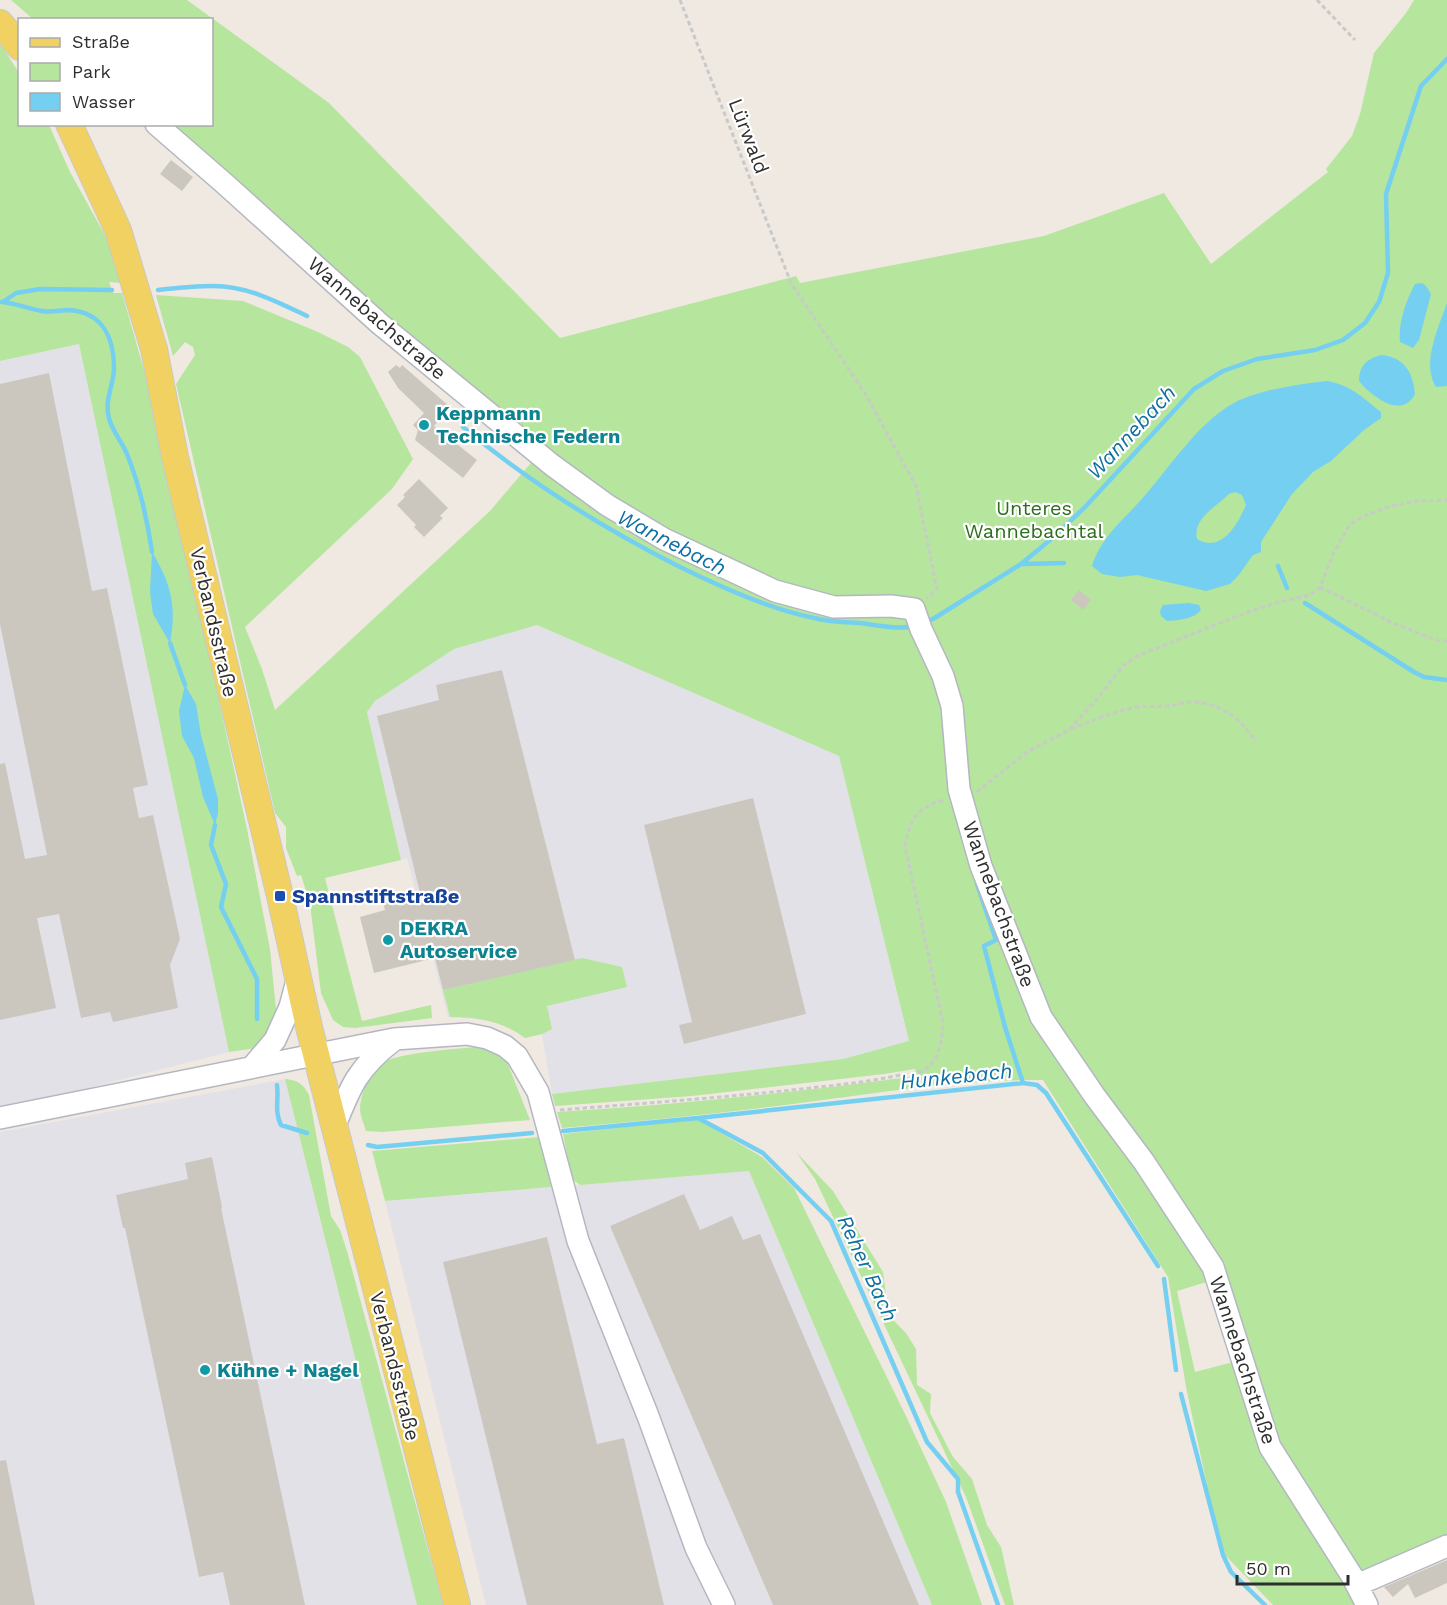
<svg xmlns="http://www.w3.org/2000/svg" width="1447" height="1605" font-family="'Work Sans',sans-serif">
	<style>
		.industrial { fill: #e3e1e8 }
		.green { fill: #b6e59e; fill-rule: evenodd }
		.water { fill: #75cff0; fill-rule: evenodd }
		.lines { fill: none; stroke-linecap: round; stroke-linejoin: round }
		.stream { stroke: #75cff0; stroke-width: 4.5 }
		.building { fill: #cbc7bf }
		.minor-casing { stroke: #b4b7c1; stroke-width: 24 }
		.major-casing { stroke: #c9c9c9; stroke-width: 28 }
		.path { stroke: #c9c9c9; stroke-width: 3; stroke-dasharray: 4.5 3; stroke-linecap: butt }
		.minor { stroke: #fff; stroke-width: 21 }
		.major { stroke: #f2d163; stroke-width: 26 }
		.culture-dot { fill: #0f9aa8; stroke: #fff; stroke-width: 2 }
		.transit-dot { fill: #1a4fb4; stroke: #fff; stroke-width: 2 }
		.labels { text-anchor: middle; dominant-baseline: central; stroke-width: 4.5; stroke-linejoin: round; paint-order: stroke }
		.street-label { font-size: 20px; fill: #2e2e2e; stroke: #fff }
		.culture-label { font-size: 20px; font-weight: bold; fill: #0d838f; stroke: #fff; text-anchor: start }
		.park-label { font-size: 20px; fill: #2c6e1b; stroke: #fff }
		.transit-label { font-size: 20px; font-weight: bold; fill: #164399; stroke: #fff; text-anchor: start }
		.water-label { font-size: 21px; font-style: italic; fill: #0d6fa3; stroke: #fff }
	</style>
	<rect width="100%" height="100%" fill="#efe9e1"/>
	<path class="industrial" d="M79,344l150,708 -157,40 -72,14v-745z
		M537,625l302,131 70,285 -66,18 -291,35 -10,-60 -17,4 -15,-11 -22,-7 -40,-3 -41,-159 -6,2 -34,-148 8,-11 79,-52z
		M285,1079l132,526h-417v-473z
		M749,1171l183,434h-446l-101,-404z"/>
	<path class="green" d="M11,0h176l142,103 231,235 236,-62 4,7 244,-47 120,-43 47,71 117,-92 -2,-3 26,-33 8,-22 14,-61 32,-40 8,-13h33v1546l-90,39 -87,-138 -27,-71 23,73 88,139 8,17h-89l-48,-50 -15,-56 -24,-112 -18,-110 -125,-197c-83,-1 -167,13 -250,24 -77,10 -154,17 -231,24l-5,-16c120,-7 240,-20 360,-36l-2,-7 -31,5 -192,22 -137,10 -3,-12 291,-35 66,-18 -70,-285 -302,-131 -83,24 -79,52 -8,11 34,148 -76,18 37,143 69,-16 1,13 -77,10 -12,-1 -10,-7 -12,-27 -11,-89 -9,-29 -4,1 -11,-28v-21l-11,-14 -99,-429 19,-29 -2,-8 -8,-5 -12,14 -17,-61 87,6 75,31 30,15 12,10 53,102 -21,30 -147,138 17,42 13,41 215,-199 46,-54 68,51 59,35 112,51 58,16 58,-2 18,4 21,43 18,53 10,88 8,-4 -9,-87 -17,-51 -15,-27 -6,-20 -27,-3h-58l-58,-16 -109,-51 -59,-35 -54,-39 -242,-206 -148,-132 48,-1v-104l-179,-1zM1213,1280l24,81 -42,11 -18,-81z
		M0,43l19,30 1,51 29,1 21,47 37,67 15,44 -13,-1 4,11h9l24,84 47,204 54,248 23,120 6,61 -8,20 -12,18 -27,4 -150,-708 -79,17z
		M582,958l40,9 5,20 -80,19 5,23 -10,5 -17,4c-23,-17 -47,-21 -75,-21l-7,-27z
		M475,1047l18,5 14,10 23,58 -148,12 -16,-1c-2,-7 -6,-16 -6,-22 1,-19 12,-43 31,-50 27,-8 57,-9 84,-12z
		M285,1079c13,1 18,5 24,16l22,121 9,14 7,21 96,354h-26z
		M697,1119l65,38 32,31 111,226 41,88 36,103h-50l-183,-434 -169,14 -8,-6 -9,-45z
		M540,1137l11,50 -166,14 -13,-50z
		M796,1152l37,39 50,81 3,23 -4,14 24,24 10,16 1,36 14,9 -1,19 23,44 19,22 15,46 14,22 13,58h-9l-39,-108 -151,-318z"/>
	<path class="water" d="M1422,283l4,3 5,8 -12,46 -6,8 -13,-6c-2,-20 6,-41 15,-58z
		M1447,303v83l-11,1c-15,-24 3,-60 11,-84z
		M1381,355c23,2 32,17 34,39 -13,26 -44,2 -56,-13 0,-15 7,-22 22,-26z
		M1327,381c24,4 36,17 54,31v6l-17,12 -33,31 -18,11 -21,22 -31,48v10l-8,3 -15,21 -8,8 -24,7 -69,-16 -17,2 -18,-3 -10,-8c8,-27 30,-45 48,-65 28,-31 57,-78 94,-98 24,-13 66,-19 93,-22zM1235,492l7,3 4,10c-8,19 -25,49 -49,34 -5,-20 20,-33 32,-45z
		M152,552c19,31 25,55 18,91l-17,-29 -3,-22z
		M1189,603l10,2 2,5c-7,9 -22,10 -34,11l-6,-5 -1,-5 3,-6z
		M185,685l11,19 5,31 17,64v14l-3,12 -12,-28 -9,-39 -12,-22 -3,-25z"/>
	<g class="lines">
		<path class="stream" d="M158,290c18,-2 37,-4 56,-4 33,0 64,16 93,30
			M2,302c14,1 26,7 40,9 9,2 19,-1 28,-1 33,3 44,28 44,58 0,17 -10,32 -5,50 3,13 13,24 18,36 13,32 20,64 25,98
			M3,302l13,-9 24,-4 72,1
			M463,427c66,55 138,100 215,139 43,21 89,42 136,52 15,4 31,4 46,5 16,2 38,7 54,3
			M1022,564l42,-1
			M1278,566l9,22
			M1305,603l109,69 10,5 23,3
			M925,622l8,-3 88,-55 34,-28 31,-30 108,-117 29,-18 34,-12 58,-9 28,-10 22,-17 14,-21 9,-29 -2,-79 35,-108 26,-27
			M170,643l15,42
			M215,825l-4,20 15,39 -5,23 36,72v40
			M977,884l19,56 -12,6 21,81 18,56
			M277,1085c2,15 -3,26 4,40l26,8
			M698,1118l325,-35 14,2 9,8 112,173
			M563,1131l135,-13 65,35 68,68 96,221 31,37v13l40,113
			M368,1145l9,2 155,-14
			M1164,1279l12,91
			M1181,1394l42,161 8,17 34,33"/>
	</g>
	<path class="building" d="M171,160l22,17 -11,14 -22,-17z
		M396,365l4,3 2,-3 48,42 -16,19 43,34 -14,18 -48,-38 3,-10 -5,-5 11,-12 -26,-25 -10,-16z
		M49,373l43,218 15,-3 41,197 -15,3 6,30 14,-3 27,124 -10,26 8,43 -65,14 -3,-10 -29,6 -22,-104 -22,4 19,90 -56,12v-256l5,-1 20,96 22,-4 -47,-231v-240z
		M419,479l29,29 -8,8 3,2 -19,19 -10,-10 2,-2 -19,-20 8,-8 -2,-2z
		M1079,590l12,10 -8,10 -12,-10z
		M502,670l73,290 -132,30 -8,-32 -61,15 -14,-56 25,-7 -2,-7 37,-10 -43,-177 62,-16 -3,-15z
		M753,798l53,216 -122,30 -5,-19 13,-3 -48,-197z
		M212,1157l10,50 -1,1 84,397h-75l-7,-33 -24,5 -74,-349h-2l-7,-33 72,-16 -3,-16z
		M684,1194l16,36 32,-14 11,24 17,-6 159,371h-146l-163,-379z
		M547,1237l50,207 27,-6 40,167h-137l-84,-343z
		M6,1460l29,145h-35v-144z
		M1447,1560v23l-32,15 -7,-14 -15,13 -9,-10z"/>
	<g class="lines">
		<defs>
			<path id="minor" d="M156,124l69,60 155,140 172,141 55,40 57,34 111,52 59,16 57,-1 23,3 7,20 22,47 9,30 7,83 22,77 60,151 53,78 50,67 69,105 57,180 82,129 15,29
				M252,1067l23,-27 15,-33 8,-30
				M0,1118l394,-79 73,-5 20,4 18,8 12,10 21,36 40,149 70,175 48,132 28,57
				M334,1128c16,-41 24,-61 60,-88
				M1357,1585l90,-39"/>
			<path id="major" d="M0,23l20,24
				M69,124l49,106 36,119 21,108 105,439 29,131 148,578"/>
		</defs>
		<use href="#minor" class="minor-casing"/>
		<use href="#major" class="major-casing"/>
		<path class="path" d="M680,0l111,283 75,112 50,91 21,103 -10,9
			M1317,0l38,40
			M1320,587l71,35 44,18 12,1
			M1071,729c21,-8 43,-18 66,-22 9,-1 19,0 28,-1 9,0 18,-4 27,-4 28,0 50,18 64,40
			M977,792l50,-40 42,-22 27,-30 27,-34 14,-10 111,-44 27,-9 35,-8 10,-8 14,-35 16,-28 14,-8 27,-10 27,-5 29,-1
			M560,1110c87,-7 173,-13 259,-23 27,-3 54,-6 81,-12 7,-1 15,-2 22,-4 17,-7 20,-32 21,-48l-38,-177c5,-27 11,-38 39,-46"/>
		<use href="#minor" class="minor"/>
		<use href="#major" class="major"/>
	</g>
	<g class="culture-dot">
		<circle cx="424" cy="425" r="6"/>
		<circle cx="388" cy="940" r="6"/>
		<circle cx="205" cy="1370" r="6"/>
	</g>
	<rect class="transit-dot" x="274" y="890" width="12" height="12" rx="3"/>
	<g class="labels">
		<g class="street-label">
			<text transform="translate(749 136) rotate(69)">Lürwald</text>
			<text transform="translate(377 318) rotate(41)">Wannebachstraße</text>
			<text transform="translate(214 622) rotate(77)">Verbandsstraße</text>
			<text transform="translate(999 904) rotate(70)">Wannebachstraße</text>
			<text transform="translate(1243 1360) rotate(72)">Wannebachstraße</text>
			<text transform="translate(395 1366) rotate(76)">Verbandsstraße</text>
		</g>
		<g class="culture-label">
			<text x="436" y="413">Keppmann<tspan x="436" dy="23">Technische Federn</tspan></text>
			<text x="400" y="928">DEKRA<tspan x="400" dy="23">Autoservice</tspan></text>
			<text x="217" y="1370">Kühne + Nagel</text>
		</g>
		<g class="park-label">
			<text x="1034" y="508">Unteres<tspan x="1034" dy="23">Wannebachtal</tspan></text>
		</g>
		<g class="transit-label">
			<text x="292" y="896">Spannstiftstraße</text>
		</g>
		<g class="water-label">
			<text transform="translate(1131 432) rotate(-47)">Wannebach</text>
			<text transform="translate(672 542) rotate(27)">Wannebach</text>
			<text transform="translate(956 1076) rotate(-6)">Hunkebach</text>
			<text transform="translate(868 1268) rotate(65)">Reher Bach</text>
		</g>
	</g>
	<rect x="18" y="18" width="195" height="108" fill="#ffffff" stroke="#ababab" stroke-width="1.5"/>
	<rect x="30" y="38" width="30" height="9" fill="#f2d163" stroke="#ababab" stroke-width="1.5"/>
	<text x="72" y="48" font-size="18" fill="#2e2e2e">Straße</text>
	<rect x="30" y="63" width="30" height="18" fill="#b6e59e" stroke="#ababab" stroke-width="1.5"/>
	<text x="72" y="78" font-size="18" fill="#2e2e2e">Park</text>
	<rect x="30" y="93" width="30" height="18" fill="#75cff0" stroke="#ababab" stroke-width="1.5"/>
	<text x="72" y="108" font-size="18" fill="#2e2e2e">Wasser</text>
	<path d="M1237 1575v9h111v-9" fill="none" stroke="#2e2e2e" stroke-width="3"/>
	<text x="1246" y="1575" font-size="18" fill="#2e2e2e" stroke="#ffffff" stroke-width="4.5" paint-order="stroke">50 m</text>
</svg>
